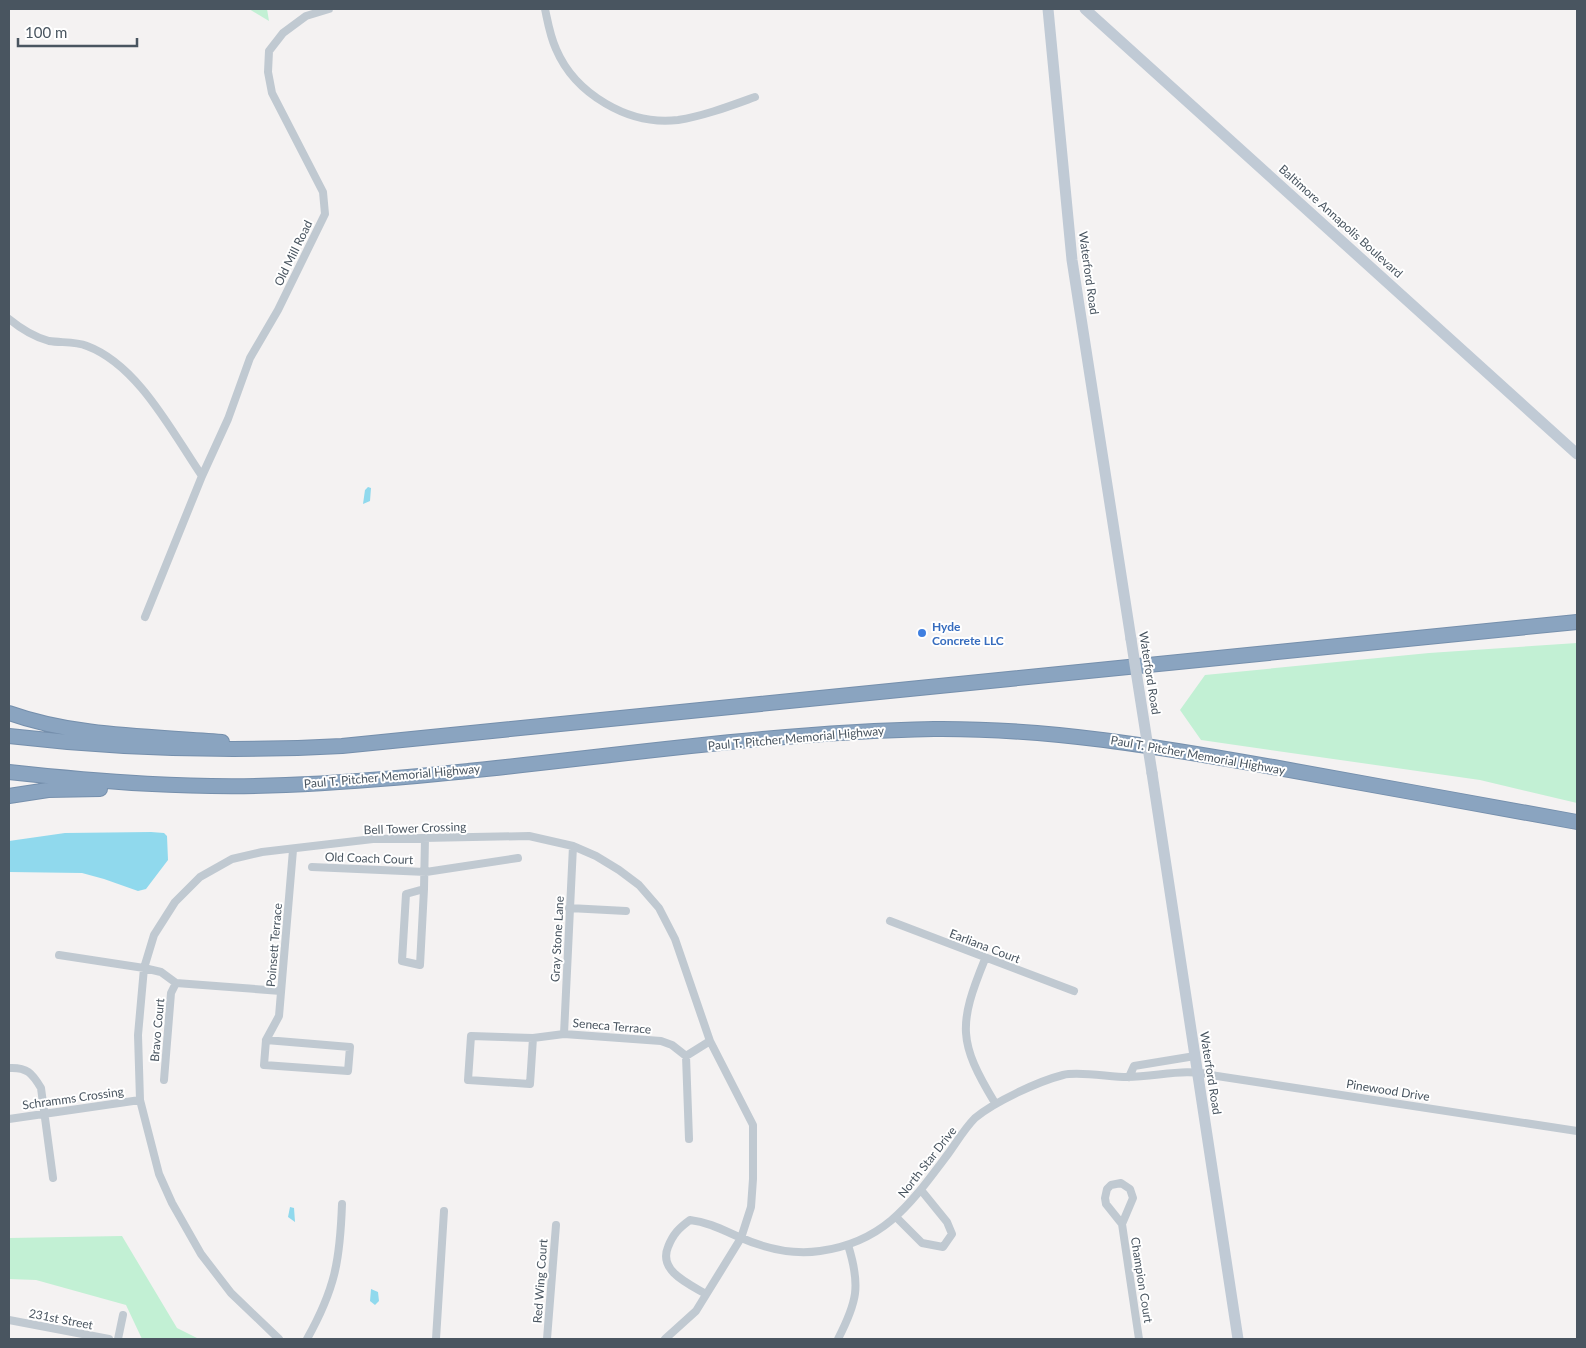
<svg xmlns="http://www.w3.org/2000/svg" width="1586" height="1348" font-family="Lato,sans-serif">
	<style>
		.green { fill: #c2f0d4 }
		.water { fill: #90d9ed }
		.lines { fill: none; stroke-linecap: round; stroke-linejoin: round }
		.highway-casing { stroke: #758fac; stroke-width: 16 }
		.street { stroke: #c0c9d1; stroke-width: 8 }
		.secondary { stroke: #c0cad5; stroke-width: 11 }
		.highway { stroke: #8aa4c0; stroke-width: 14 }
		.secondary-bridge { stroke: #c0cad5; stroke-width: 11 }
		.shop-dot { fill: #3f7fe0; stroke: #fff; stroke-width: 2 }
		.labels { text-anchor: middle; dominant-baseline: central; stroke-width: 4; stroke-linejoin: round; paint-order: stroke }
		.street-label { font-size: 12px; fill: #495560; stroke: #fff }
		.shop-label { font-size: 12px; font-weight: bold; fill: #366cbe; stroke: #fff; text-anchor: start }
	</style>
	<rect width="100%" height="100%" fill="#f4f2f2"/>
	<path class="green" d="M249,9h18l2,12z
		M1577,643v160l-97,-23 -279,-40 -21,-30 25,-35 224,-22z
		M122,1236l55,92 22,11h-57l-16,-34 -90,-25 -27,-1v-41z"/>
	<path class="water" d="M368,487l3,1 -1,13 -7,3 2,-14z
		M151,832l13,1 3,3 1,24 -22,29 -8,2 -34,-12 -22,-6 -73,-1v-31l56,-8z
		M290,1207l4,1 1,14 -7,-5z
		M371,1289l7,3 1,9 -4,4 -5,-4z"/>
	<g class="lines">
		<defs>
			<path id="highway" d="M9,713c67,24 142,23 213,29
				M9,736c111,13 221,16 333,10l1235,-124
				M9,772c92,10 184,17 277,13 217,-9 431,-52 648,-56 115,-1 226,18 339,38 101,18 203,37 304,55
				M9,796l39,-6 52,-1"/>
		</defs>
		<use href="#highway" class="highway-casing"/>
		<path class="street" d="M545,9c3,14 5,27 11,40 19,45 73,77 122,71 26,-4 52,-14 77,-23
			M9,319c11,9 25,18 40,22 12,2 26,0 38,5 51,19 85,86 115,130
			M145,617l57,-141 26,-57 22,-61 28,-48 47,-96 -2,-22 -51,-99 -4,-21 1,-21 14,-18 23,-17 23,-7
			M312,867l114,5 92,-14
			M424,889l-4,76 -18,-4 4,-67z
			M424,889l1,-51
			M569,908l57,3
			M890,921l184,70
			M59,955l85,13 17,4 15,11 105,8
			M985,959c-27,66 -27,83 10,144
			M564,1034l9,-188
			M471,1036l62,2 -3,46 -62,-4z
			M533,1038l31,-4 97,7 11,4 14,11 24,-15
			M266,1040l84,7 -2,24 -84,-6z
			M266,1040l13,-24 14,-166
			M686,1056l3,83
			M9,1068c18,-1 23,5 32,20l12,90
			M1129,1077l5,-11 61,-10
			M164,1080l7,-87 5,-10
			M9,1119l131,-19
			M897,1218l25,25 21,4 9,-13 -5,-12 -26,-32
			M1122,1224l11,-26 -3,-9 -9,-6 -10,2 -4,4 -2,9 1,6 16,20 17,115
			M706,1294c-17,-10 -48,-23 -38,-47 5,-13 11,-19 22,-27 18,2 33,10 49,17 25,11 54,18 81,14 65,-9 91,-48 128,-97 8,-11 17,-26 27,-36 19,-16 64,-37 88,-43 15,-4 47,2 64,2 32,0 57,-10 90,-1l360,55
			M9,1320l100,19
			M118,1339l5,-24
			M279,1339l-48,-46 -30,-39 -29,-51 -13,-29 -19,-74 -2,-65 6,-67 10,-33 21,-33 25,-25 32,-18 30,-7 111,-13 156,-3 44,10 23,10 23,14 20,15 20,23 16,31 35,102 43,84v54l-2,28 -10,31 -45,73 -31,28
			M307,1339c28,-50 33,-78 35,-135
			M436,1339l8,-128
			M547,1339l9,-114
			M838,1339c19,-37 23,-53 10,-94"/>
		<path class="secondary" d="M1048,9l24,251 59,379
			M1085,9l492,445
			M1152,773l86,566"/>
		<use href="#highway" class="highway"/>
		<path class="secondary-bridge" d="M1131,639l21,134"/>
	</g>
	<circle class="shop-dot" cx="922" cy="633" r="5"/>
	<g class="labels">
		<g class="street-label">
			<text transform="translate(1341 221) rotate(42)">Baltimore Annapolis Boulevard</text>
			<text transform="translate(293 253) rotate(-64)">Old Mill Road</text>
			<text transform="translate(1089 273) rotate(82)">Waterford Road</text>
			<text transform="translate(1150 673) rotate(81)">Waterford Road</text>
			<text transform="translate(796 738) rotate(-5)">Paul T. Pitcher Memorial Highway</text>
			<text transform="translate(1198 755) rotate(10)">Paul T. Pitcher Memorial Highway</text>
			<text transform="translate(392 776) rotate(-5)">Paul T. Pitcher Memorial Highway</text>
			<text transform="translate(415 828) rotate(-2)">Bell Tower Crossing</text>
			<text transform="translate(369 858) rotate(2)">Old Coach Court</text>
			<text transform="translate(557 939) rotate(-87)">Gray Stone Lane</text>
			<text transform="translate(274 945) rotate(-85)">Poinsett Terrace</text>
			<text transform="translate(985 946) rotate(21)">Earliana Court</text>
			<text transform="translate(612 1026) rotate(5)">Seneca Terrace</text>
			<text transform="translate(157 1030) rotate(-85)">Bravo Court</text>
			<text transform="translate(1211 1073) rotate(81)">Waterford Road</text>
			<text transform="translate(1388 1090) rotate(9)">Pinewood Drive</text>
			<text transform="translate(73 1098) rotate(-8)">Schramms Crossing</text>
			<text transform="translate(927 1162) rotate(-52)">North Star Drive</text>
			<text transform="translate(1142 1280) rotate(81)">Champion Court</text>
			<text transform="translate(540 1281) rotate(-86)">Red Wing Court</text>
			<text transform="translate(61 1319) rotate(11)">231st Street</text>
		</g>
		<g class="shop-label">
			<text x="932" y="626">Hyde<tspan x="932" dy="14">Concrete LLC</tspan></text>
		</g>
	</g>
	<rect width="1586" height="1348" fill="none" stroke="#495560" stroke-width="20"/>
	<path d="M18 38v8h119v-8" fill="none" stroke="#495560" stroke-width="2.5"/>
	<text x="25" y="38" font-size="15" fill="#495560" stroke="#ffffff" stroke-width="4" paint-order="stroke">100 m</text>
</svg>
